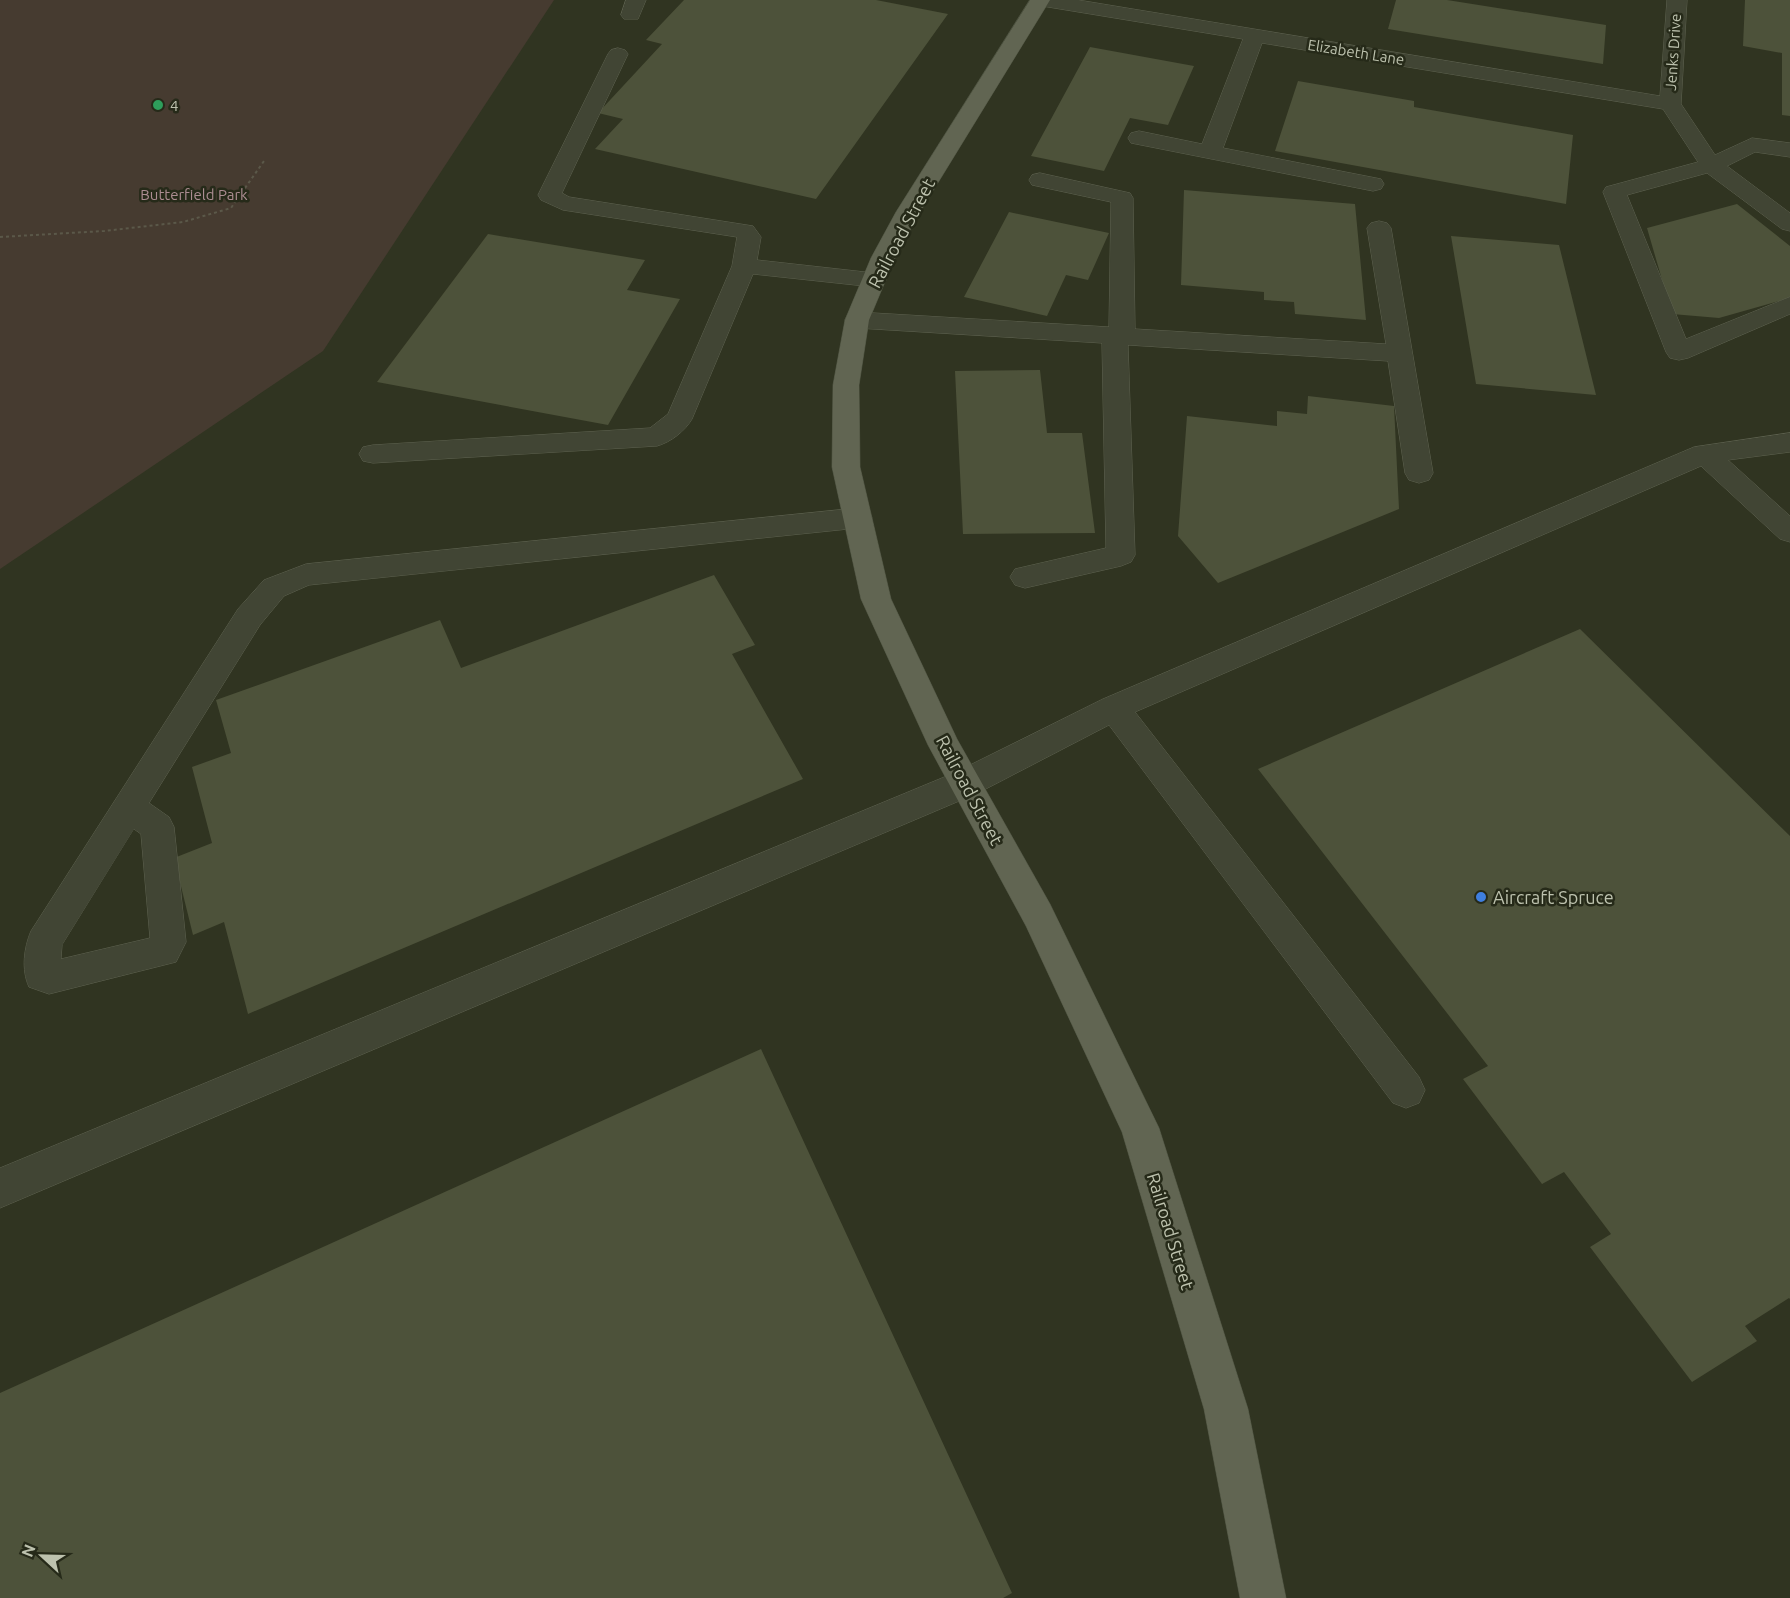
<svg xmlns="http://www.w3.org/2000/svg" width="1790" height="1598" font-family="Ubuntu,sans-serif">
	<style>
		.green { fill: #463b30 }
		.building { fill: #4d523a }
		.lines { fill: none; stroke-linecap: round; stroke-linejoin: round }
		.minor-casing { stroke: #5f6351; stroke-width: 1 }
		.major-casing { stroke: #4d5240; stroke-width: 1 }
		.path { stroke: #5b5849; stroke-width: 2; stroke-dasharray: 3 3; stroke-linecap: butt }
		.minor { fill: #414534; fill-rule: evenodd }
		.major { fill: #616552; fill-rule: evenodd }
		.leisure-dot { fill: #2e9e5b; stroke: #262a19; stroke-width: 2 }
		.shop-dot { fill: #3f7fe0; stroke: #262a19; stroke-width: 2 }
		.labels { text-anchor: middle; dominant-baseline: central; stroke-width: 5; stroke-linejoin: round; paint-order: stroke }
		.far-street-label { font-size: 15px; fill: #bdc2ae; stroke: #262a19 }
		.far-poi-label { font-size: 15px; fill: #bdc2ae; stroke: #262a19; text-anchor: start }
		.far-park-label { font-size: 15px; fill: #ac8d92; stroke: #262a19 }
		.street-label { font-size: 18px; fill: #bdc2ae; stroke: #262a19 }
		.poi-label { font-size: 18px; fill: #bdc2ae; stroke: #262a19; text-anchor: start }
	</style>
	<rect width="100%" height="100%" fill="#303421"/>
	<path class="green" d="M0,0h554l-231,351 -323,218z"/>
	<path class="building" d="M684,0h192l72,14 -132,185 -221,-50 28,-30 -25,-6 64,-69 -16,-4z
		M1396,0h51l159,25 -3,39 -215,-35z
		M1745,0h45v116l-8,-1v-62l-39,-7z
		M1090,47l104,19 -26,59 -38,-7 -26,53 -73,-15z
		M1298,81l116,20v6l159,28 -7,69 -291,-53z
		M1184,190l171,14 11,116 -71,-6 -1,-12 -30,-2v-8l-83,-7z
		M1737,204l53,42v52l-71,20 -47,-4 -25,-86z
		M1009,212l100,21 -21,47 -22,-5 -19,41 -83,-19z
		M488,234l157,26 -18,30 53,9 -72,126 -231,-43z
		M1451,236l108,9 37,150 -120,-11z
		M1040,370l7,63h35l13,100 -132,1 -8,-163z
		M1308,396l86,10 5,103 -181,74 -40,-47 9,-120 90,10v-15l30,3z
		M714,575l41,70 -23,9 71,125 -555,235 -24,-92 -31,13 -19,-77 38,-15 -20,-76 39,-14 -15,-53 224,-80 21,48z
		M1580,629l210,207v463l-1,-1 -44,28 12,15 -65,41 -102,-135 21,-13 -47,-62 -22,12 -79,-105 25,-13 -230,-297z
		M761,1049l251,544 -9,5h-1003v-205z"/>
	<g class="lines">
		<defs>
			<path id="minor" d="M626,0h20l-8,19h-14l-3,-4z
				M1032,0h46l582,96 7,-96h20l-6,104 34,51 37,-17 38,5v14l-35,-5 -28,14 63,47v18l-8,-2 -75,-56 -80,22 59,144 104,-42v17l-102,44 -9,2 -9,-2 -4,-6 -63,-160 3,-5 92,-25 -35,-53 -401,-66 -39,105 158,31 3,5 -3,5 -8,2 -242,-48 -3,-5 3,-5 8,-2 63,13 41,-105 -201,-33 -7,-2z
				M618,48l7,2 3,4 -66,139 7,4 184,29 8,11 -4,23 117,13 9,2 3,5 -3,5 -9,2 -121,-13 -61,145c-7,12 -21,23 -35,27l-284,17 -10,-2 -4,-7 4,-7 10,-2 277,-17 18,-14 64,-148 5,-29 -174,-27 -22,-10 -3,-5 70,-141 3,-4z
				M1040,173l90,20 3,5 2,131 251,15 -19,-116 4,-5 8,-2 8,2 4,5 42,245 -4,7 -10,3 -10,-3 -4,-7 -17,-112 -260,-16 7,210 -4,7 -10,4 -96,22 -10,-3 -5,-8 5,-8 91,-21 -4,-205 -245,-15 -9,-2 -3,-6 3,-6 9,-2 252,15 2,-125 -79,-17 -3,-5 3,-5z
				M1790,433v19l-62,8 62,56v26l-10,-3 -79,-73 -566,246 284,365 6,13 -6,13 -13,5 -13,-5 -284,-378 -131,68 -978,415v-40l954,-395 149,-74 591,-252z
				M858,508l10,3 4,7 -4,7 -10,3 -549,57 -25,11 -24,29 -111,178 20,14 5,10 12,115 -10,20 -127,32 -20,-7c-8,-18 -5,-39 2,-56l207,-322 26,-29 42,-16zM134,829l7,5 9,104 -89,21 1,-14z"/>
			<path id="major" d="M1030,0h20l-130,212 -25,46 -26,62 -10,65 1,82 31,132 66,140 93,165 109,224 89,281 38,189h-46l-36,-189 -82,-277 -96,-206 -98,-181 -67,-146 -29,-132 1,-82 12,-65 26,-62 25,-46z"/>
		</defs>
		<use href="#minor" class="minor-casing"/>
		<use href="#major" class="major-casing"/>
		<path class="path" d="M0,237l104,-6 79,-9 48,-14 33,-47"/>
		<use href="#minor" class="minor"/>
		<use href="#major" class="major"/>
	</g>
	<circle class="leisure-dot" cx="158" cy="105" r="6"/>
	<circle class="shop-dot" cx="1481" cy="897" r="6"/>
	<g class="labels">
		<g class="far-street-label">
			<text transform="translate(1356 52) rotate(9)">Elizabeth Lane</text>
			<text transform="translate(1673 52) rotate(-86)">Jenks Drive</text>
		</g>
		<g class="far-poi-label">
			<text x="170" y="105">4</text>
		</g>
		<g class="far-park-label">
			<text x="194" y="194">Butterfield Park</text>
		</g>
		<g class="street-label">
			<text transform="translate(901 233) rotate(-62)">Railroad Street</text>
			<text transform="translate(970 790) rotate(62)">Railroad Street</text>
			<text transform="translate(1171 1231) rotate(73)">Railroad Street</text>
		</g>
		<g class="poi-label">
			<text x="1493" y="897">Aircraft Spruce</text>
		</g>
	</g>
	<g transform="translate(42 1556) rotate(292)" stroke="#262a19" stroke-width="4.5" paint-order="stroke">
	<path d="M0-4.5L10 22L0 15L-10 22Z" fill="#bdc2ae"/>
	<text y="-9" font-size="16" font-weight="bold" text-anchor="middle" fill="#bdc2ae">N</text>
	</g>
</svg>
